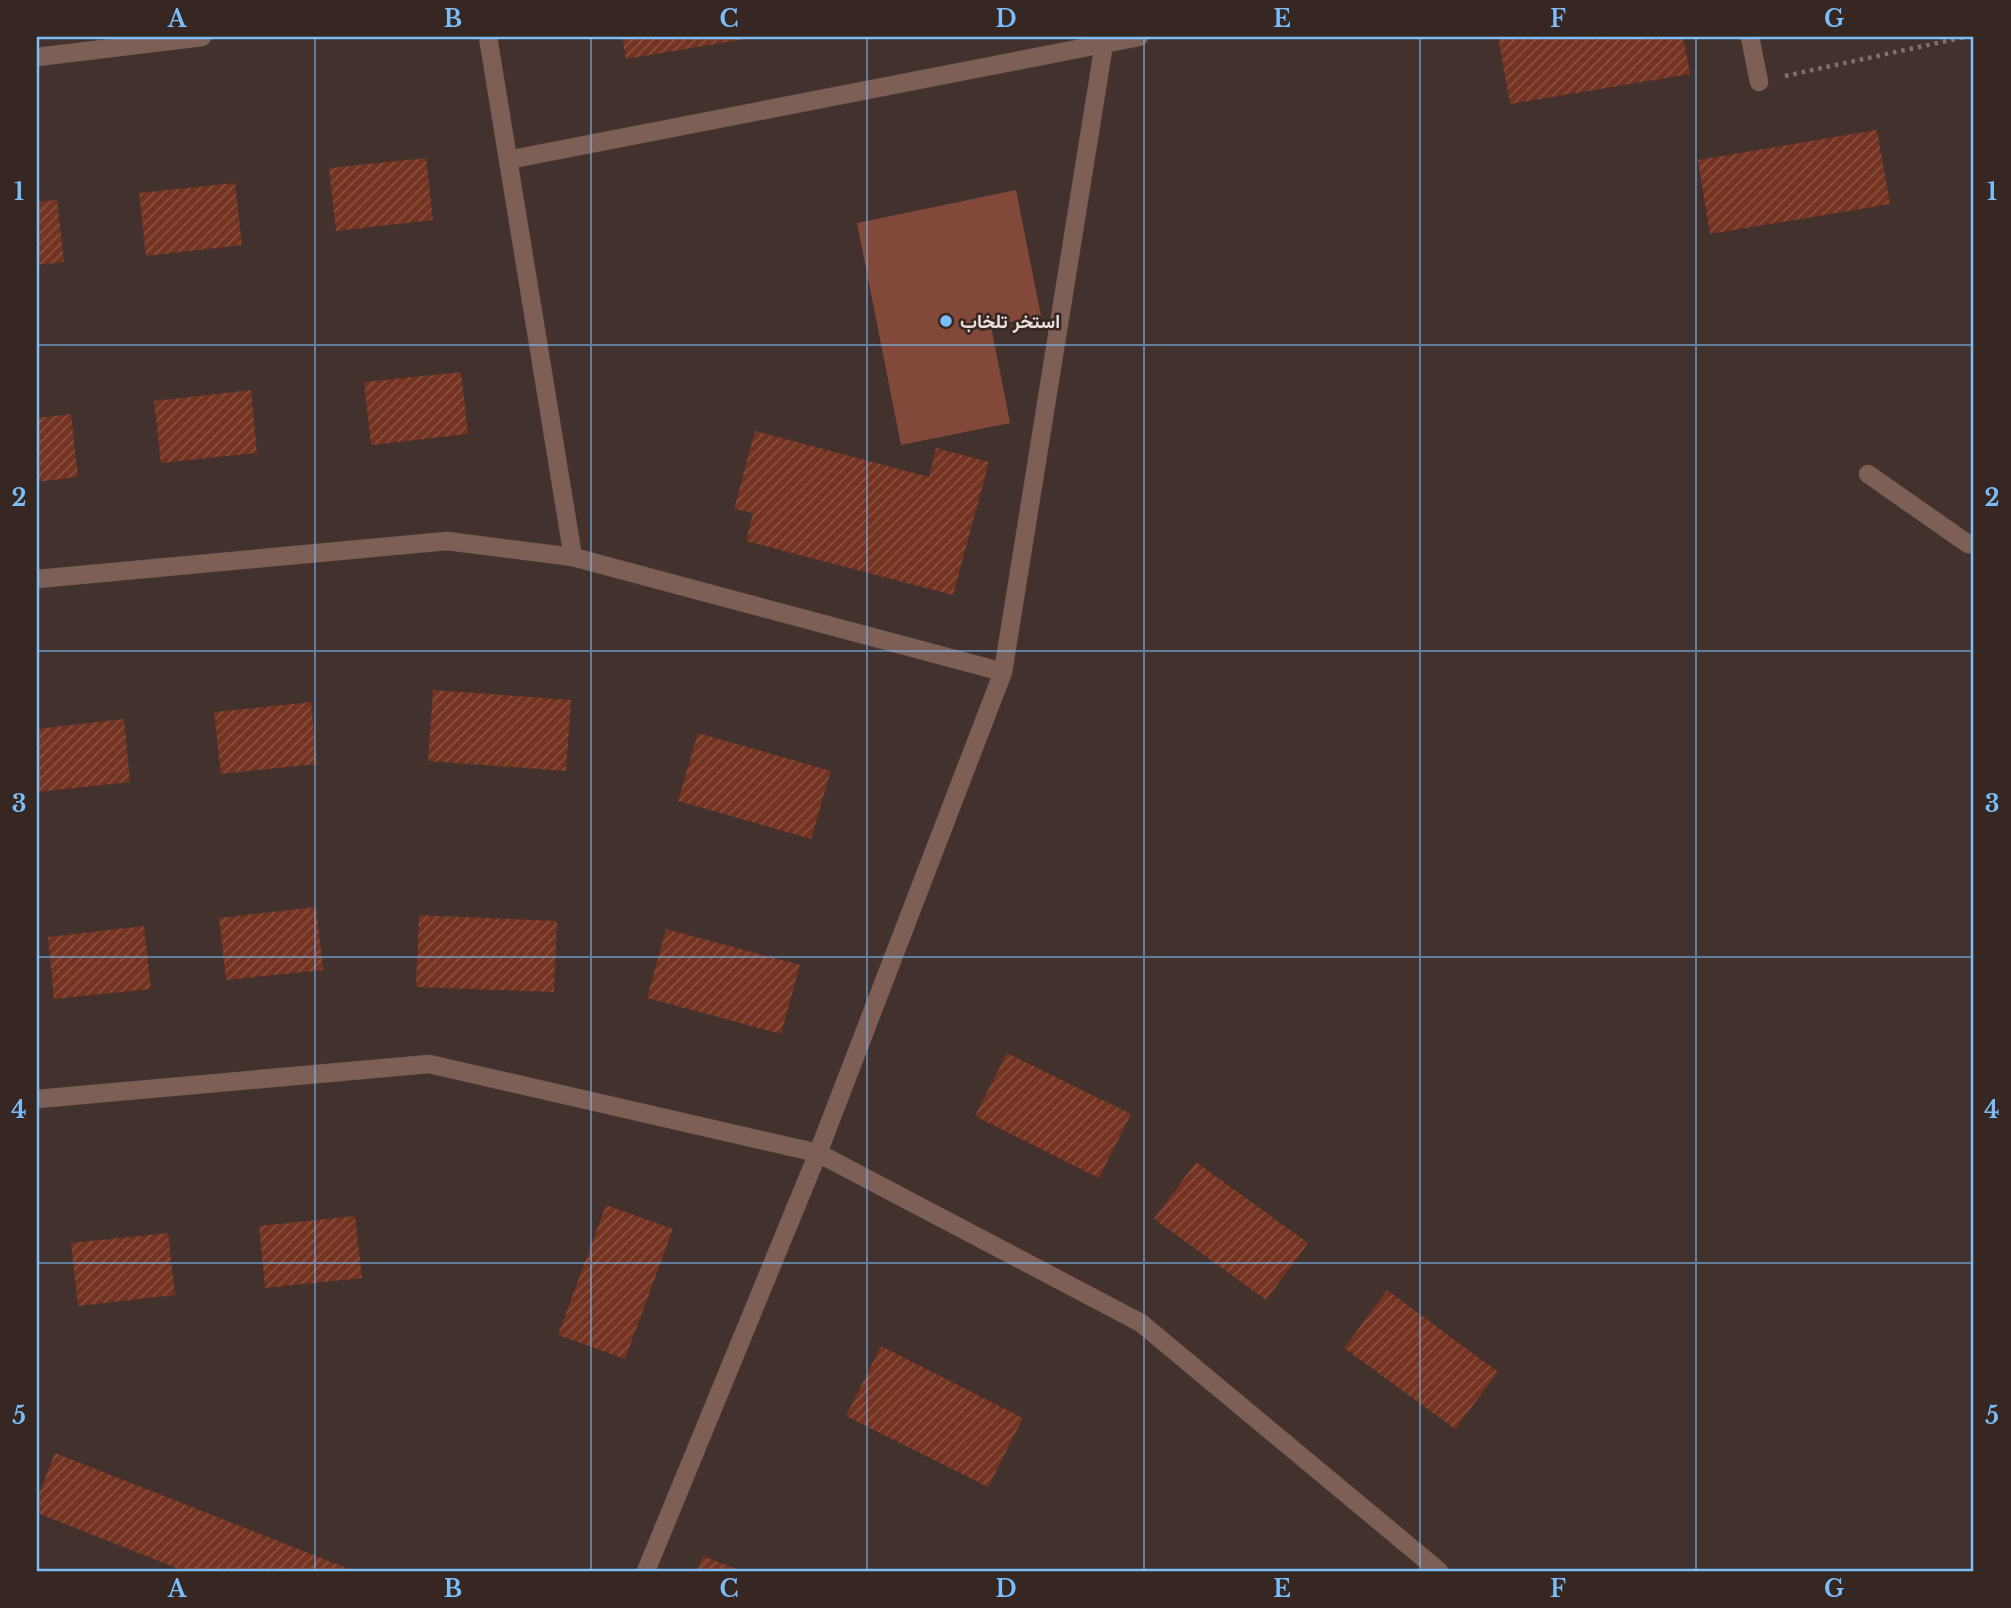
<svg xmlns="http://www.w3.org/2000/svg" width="2011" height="1608" font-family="'Libre Baskerville',Vazirmatn,serif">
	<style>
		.green { fill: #82493a }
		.building { fill: url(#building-hatch) }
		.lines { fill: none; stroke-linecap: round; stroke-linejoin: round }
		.minor-casing { stroke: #5d4d48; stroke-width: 19 }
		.path { stroke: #80716d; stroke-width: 4.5; stroke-dasharray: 3.5 5; stroke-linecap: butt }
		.minor { stroke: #7e5f56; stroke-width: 18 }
		.grid { fill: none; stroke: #7bbef9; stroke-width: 2; stroke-opacity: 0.55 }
		.poi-dot { fill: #7bbef9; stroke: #372722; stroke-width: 2.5 }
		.labels { text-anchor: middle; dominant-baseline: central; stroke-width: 5; stroke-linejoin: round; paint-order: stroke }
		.poi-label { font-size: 19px; font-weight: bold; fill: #e9dedb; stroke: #372722; text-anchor: start }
		.neatline { fill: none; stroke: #7bbef9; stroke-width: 2.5 }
		.grid-label { font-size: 23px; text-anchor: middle; font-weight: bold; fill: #7bbef9 }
	</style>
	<defs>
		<pattern id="building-hatch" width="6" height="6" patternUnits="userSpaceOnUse" patternTransform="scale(1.75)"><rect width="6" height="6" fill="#743321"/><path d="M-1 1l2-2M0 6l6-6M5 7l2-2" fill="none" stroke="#885041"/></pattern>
	</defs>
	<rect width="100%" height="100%" fill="#42312c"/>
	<path class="green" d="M1016,190l25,126 -50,10 19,97 -109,22 -44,-222z"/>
	<path class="building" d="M622,37h129v1l-125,21z
		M1498,37h185l7,37 -180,30z
		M1877,130l13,74 -180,30 -12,-74z
		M426,158l7,62 -97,11 -7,-63z
		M235,183l7,62 -96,11 -7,-63z
		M57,200l7,62 -27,3v-63z
		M461,372l7,62 -97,11 -7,-63z
		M251,390l6,63 -96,10 -7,-62z
		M71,414l7,63 -41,5v-64z
		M755,431l174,46 7,-29 53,14 -36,133 -207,-54 7,-28 -19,-4z
		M433,690l138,10 -5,71 -138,-10z
		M311,702l6,62 -96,10 -7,-62z
		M124,719l6,63 -93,10v-63z
		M698,733l133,38 -20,68 -133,-38z
		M316,907l7,63 -97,10 -7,-62z
		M419,915l138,6 -3,71 -138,-5z
		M144,926l7,63 -97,10 -6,-62z
		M666,929l134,36 -19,69 -134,-36z
		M1007,1053l124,61 -32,64 -124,-62z
		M1196,1162l112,81 -42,57 -112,-81z
		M606,1205l67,24 -48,130 -67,-24z
		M355,1216l7,62 -97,10 -6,-62z
		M168,1233l7,62 -97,11 -7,-63z
		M1387,1290l111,82 -43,57 -111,-81z
		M881,1346l142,72 -35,69 -142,-71z
		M55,1453l299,118h-170l-147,-58v-14z
		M703,1556l38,15h-44z"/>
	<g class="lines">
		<defs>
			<path id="minor" d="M1750,37l9,45
				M37,57l165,-20
				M508,160l631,-123
				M1868,474l100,70h6
				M573,557l430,115
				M37,579l410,-38 126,16 -85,-520
				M37,1099l392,-35 389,89 185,-481 101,-628 -2,-7
				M646,1571l172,-418 323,170 298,248"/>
		</defs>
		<use href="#minor" class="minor-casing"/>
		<path class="path" d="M1785,76l180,-39"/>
		<use href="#minor" class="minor"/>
	</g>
	<path class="grid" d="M315,37v1534M591,37v1534M867,37v1534M1144,37v1534M1420,37v1534M1696,37v1534M37,345h1937M37,651h1937M37,957h1937M37,1263h1937"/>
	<circle class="poi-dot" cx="946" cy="321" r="7"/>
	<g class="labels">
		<g class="poi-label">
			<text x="960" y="321">استخر تلخاب</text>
		</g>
	</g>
	<rect width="2011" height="1608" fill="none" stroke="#372722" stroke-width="77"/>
	<rect x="38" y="38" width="1934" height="1532" class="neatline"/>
	<g class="grid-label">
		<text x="177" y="27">A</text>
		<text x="453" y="27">B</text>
		<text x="729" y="27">C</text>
		<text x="1006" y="27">D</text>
		<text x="1282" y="27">E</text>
		<text x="1558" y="27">F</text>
		<text x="1834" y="27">G</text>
		<text x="19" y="200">1</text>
		<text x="1992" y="200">1</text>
		<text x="19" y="506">2</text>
		<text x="1992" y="506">2</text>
		<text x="19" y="812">3</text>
		<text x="1992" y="812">3</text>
		<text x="19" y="1118">4</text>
		<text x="1992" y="1118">4</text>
		<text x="19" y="1424">5</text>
		<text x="1992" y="1424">5</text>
		<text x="177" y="1597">A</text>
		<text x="453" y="1597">B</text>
		<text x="729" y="1597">C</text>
		<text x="1006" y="1597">D</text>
		<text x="1282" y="1597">E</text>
		<text x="1558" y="1597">F</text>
		<text x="1834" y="1597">G</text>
	</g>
</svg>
